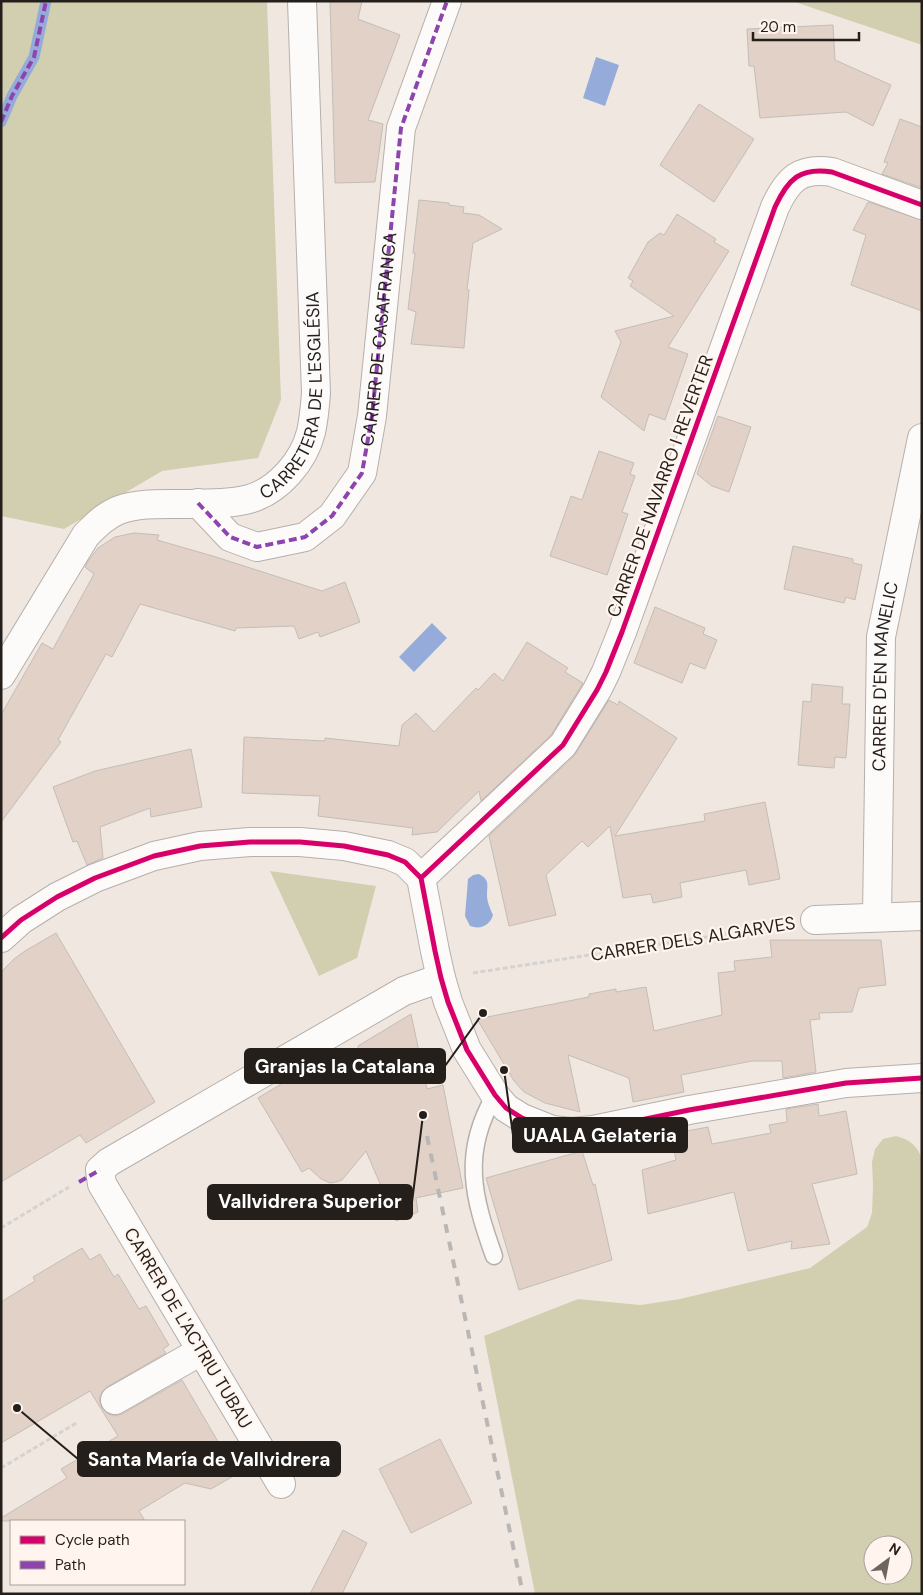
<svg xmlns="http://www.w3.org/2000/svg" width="923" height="1595" font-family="'DM Sans',sans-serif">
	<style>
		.green { fill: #d1cfb0; fill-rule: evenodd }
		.water { fill: #95acda }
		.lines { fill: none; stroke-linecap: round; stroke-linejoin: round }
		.stream { stroke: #95acda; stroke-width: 11 }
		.building { fill: #e1d1c6; stroke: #c4bdb8 }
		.lane-casing { stroke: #b6afaa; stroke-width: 19 }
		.street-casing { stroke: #b6afaa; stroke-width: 30 }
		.secondary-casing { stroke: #b6afaa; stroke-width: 30 }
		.path { stroke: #d5d3d1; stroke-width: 3; stroke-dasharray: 5 2.5; stroke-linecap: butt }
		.lane { stroke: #fdfbfa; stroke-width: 16 }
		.street { stroke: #fdfbfa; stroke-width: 28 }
		.secondary { stroke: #fdfbfa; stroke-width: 28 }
		.rail { stroke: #b9b7b6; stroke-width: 4; stroke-dasharray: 9 9; stroke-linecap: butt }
		.quiet { stroke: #8e44ad; stroke-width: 4; stroke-dasharray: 8 4; stroke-linecap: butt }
		.cycleway-casing { stroke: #fff5ee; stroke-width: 8 }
		.cycleway { stroke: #d6006c; stroke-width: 5 }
		.labels { text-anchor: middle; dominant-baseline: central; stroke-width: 4.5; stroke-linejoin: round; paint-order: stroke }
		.street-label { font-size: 18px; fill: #251f1b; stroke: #fff5ee }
		.leader { fill: none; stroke: #251f1b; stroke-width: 2 }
		.callout-dot { fill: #251f1b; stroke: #fff5ee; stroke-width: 2 }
		.callout { fill: #251f1b; stroke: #251f1b; stroke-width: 2 }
		.callout-label { font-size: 19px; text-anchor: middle; font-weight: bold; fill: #fff }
	</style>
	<rect width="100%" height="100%" fill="#f1e7e1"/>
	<path class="green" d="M1,1h266l14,399 -23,58 -96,13 -98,58 -63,-13z
		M792,1h130v44z
		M270,871l106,15 -19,72 -38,18z
		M896,1136c14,4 21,9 26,23v435h-387l-51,-258 94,-37 62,6 14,-2 26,-4 130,-31 57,-41 5,-14 1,-27 -1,-24 3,-13 8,-10zM873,1545h30v30h-30z"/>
	<path class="water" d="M596,57l23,8 -14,41 -22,-8z
		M432,623l15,15 -33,34 -15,-15z
		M479,874c11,6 8,10 8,21 0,7 3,13 6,20 -3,10 -12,15 -23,11l-5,-10 3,-37 5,-4z"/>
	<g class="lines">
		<path class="stream" d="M1,122l11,-26 22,-39 12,-56"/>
	</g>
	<path class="building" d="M330,1h32l-4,18 42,16 -32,85 15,4 -8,58 -40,1z
		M833,25l2,35 56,25 -18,41 -27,-14 -86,6 -6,-52h-5l-2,-37z
		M699,104l55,35 -40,63 -54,-37z
		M900,119l22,8v61l-40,-14 6,-11 -4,-1z
		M419,200l30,3v2l15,2 -1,6 16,2 23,14 -29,14 -6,46 2,1 -5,58 -53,-4 5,-32 -8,-3 7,-56h-2z
		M868,202l54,18v91l-71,-26 15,-50 -13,-5z
		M677,214l39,25 -2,3 15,9 -61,96 20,7 -23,66 -16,-6 -5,17 -43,-34 20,-55 -6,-11 59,-15 -44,-30 3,-5 -5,-3 20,-36 12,-9 4,2z
		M718,416l33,11 -22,65 -17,-6 -15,-12z
		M599,451l35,12 -4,11 5,2 -13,36 6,2 -21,61 -57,-19 21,-60 11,4z
		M134,533l25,2 -2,5 59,17 106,34 23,-9 15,40 -40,15 -2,-5 -19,7 -5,-13 -58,2 -1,3 -95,-27 -28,53 -6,-3 -48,86 3,2 -60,80v-107l41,-72 11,6 41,-75 -9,-7 4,-7 9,-12 17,-11z
		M793,546l60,13v4l9,2 -7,35 -9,-3 -2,6 -60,-14z
		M655,607l50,21 -2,6 14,6 -12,29 -15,-6 -8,20 -48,-20z
		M527,642l41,26 -3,4 18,11 -32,52 -70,66 -2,-10 -42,41 -25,3 1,-7 -95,-12 2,-20 -78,-3 2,-56 81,4v-3l74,8 3,-21 14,-12 18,19 42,-44 2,2 16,-17 9,8z
		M812,684l31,3 -1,17h8l-4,54 -11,-1 -1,11 -36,-3 5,-64 8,1z
		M609,700l9,5 1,-4 58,37 -62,98 90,-15 -1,-7 61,-12 15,77 -31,6 -3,-15 -66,13 2,14 -29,6 -2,-9 -28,4 -13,-72 -22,21 -6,-6 -36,34 10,40 -47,11 -20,-90 85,-80z
		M191,749l11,58 -51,10 -1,-9 -50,19 3,31 -16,7 -10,-24 -4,1 -20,-55 42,-16z
		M56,933l99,169 -69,41 -6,-8 -79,47v-210l13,-13 11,-8z
		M770,940h111l5,45 -27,3 -7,24 -33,1 1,6 -10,1 6,52 -33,6 -1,-17h-30l-71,14 3,17 -51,10 -4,-24 -61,-23 12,57 -35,-9 -21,-11 -10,-11 -37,-62 112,-22v-3l27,-5v3l30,-5 8,44 68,-16 -4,-42 17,-2 -1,-10 38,-4z
		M411,1014l16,75 16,-4 20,103 -47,10 2,14 -22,9 -30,-70 -24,29 -6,2 -6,1 -9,-4 -12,-11 -7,4 -44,-74 53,-32 7,13 41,-24 -1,-9z
		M818,1104l1,12 27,-5 11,63 -45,10 18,60 -39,5 1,-8 -44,10 -14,-59 -86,22 -6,-44 34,-10 -5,-26 37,-7 4,17 59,-11 -2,-8 18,-3 -1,-13z
		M582,1151l11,34 2,-1 17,76 -93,30 -33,-112z
		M82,1248l8,12 10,-6 14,23 4,-3 21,35 7,-3 23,39 -6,4 3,4 -59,34 -5,5 -3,7 3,9 5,5 7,3 8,-2 60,-34 55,94 -26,15 -26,-6 -46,28 6,10h-144v-3l66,-40 -6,-9 57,-33 -28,-45 -89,52v-141l34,-21 -2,-4z
		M440,1439l32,64 -61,30 -32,-64z
		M343,1530l24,13 -25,51h-32z"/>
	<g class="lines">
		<defs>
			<path id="lane" d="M494,1256c-21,-59 -33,-103 1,-161"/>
			<g id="street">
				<path id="s1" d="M198,503l32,34 27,10 48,-10 27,-21 30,-43 10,-57 29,-288 46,-127"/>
				<path d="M421,878l142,-133 34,-55 9,-18 16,-40 153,-425c13,-28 25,-40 57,-35l90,33"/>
				<path id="s2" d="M877,917l4,-280 41,-199"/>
				<path d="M815,920l107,-4"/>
				<path d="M115,1400l86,-49"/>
				<path d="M281,1484l-179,-300 -2,-14 9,-8 295,-171 37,-13"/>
			</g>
			<g id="secondary">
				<path id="s3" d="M1,675l85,-140c10,-10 20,-20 33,-25 19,-7 41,-6 61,-6 23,-1 47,1 69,-5 29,-8 55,-38 62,-67 3,-13 4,-26 5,-39l-14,-392"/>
				<path d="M1,938l20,-18 36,-23 38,-19 59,-22 46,-10 50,-4h50l44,4 44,9 17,7 16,16 14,73 6,27 7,24 19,48 28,45 11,13 16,10 30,12 19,2 22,-2 96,-20 157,-27 76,-5"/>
			</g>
		</defs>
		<use href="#lane" class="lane-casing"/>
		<use href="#street" class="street-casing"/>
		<use href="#secondary" class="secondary-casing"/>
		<path class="path" d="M473,973l310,-48
			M1,1228l68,-41
			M1,1468l77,-46"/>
		<use href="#lane" class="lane"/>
		<use href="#street" class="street"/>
		<use href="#secondary" class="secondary"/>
		<path class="rail" d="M427,1136l96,458"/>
		<path class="quiet" d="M1,122l11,-26 22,-39 12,-56
			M198,503l32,34 27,10 48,-10 27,-21 30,-43 10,-57 29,-288 46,-127
			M79,1182l21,-12"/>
		<defs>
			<path id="cycleway" d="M421,878l142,-133 34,-55 9,-18 16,-40 153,-425c13,-28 25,-40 57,-35l90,33
				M1,938l20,-18 36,-23 38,-19 59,-22 46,-10 50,-4h50l44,4 44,9 17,7 16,16 14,73 6,27 7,24 19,48 28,45 11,13 16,10 30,12 19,2 22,-2 96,-20 157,-27 76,-5"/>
		</defs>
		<use href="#cycleway" class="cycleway-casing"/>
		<use href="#cycleway" class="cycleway"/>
	</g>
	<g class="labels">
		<g class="street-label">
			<text stroke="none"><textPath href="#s1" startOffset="346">CARRER DE CASAFRANCA</textPath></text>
			<text stroke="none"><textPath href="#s3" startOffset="461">CARRETERA DE L'ESGLÉSIA</textPath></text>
			<text transform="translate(660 486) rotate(-70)">CARRER DE NAVARRO I REVERTER</text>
			<text stroke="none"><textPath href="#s2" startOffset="241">CARRER D'EN MANELIC</textPath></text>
			<text transform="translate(693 939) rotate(-9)">CARRER DELS ALGARVES</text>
			<text transform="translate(188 1328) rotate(59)">CARRER DE L'ACTRIU TUBAU</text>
		</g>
	</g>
	<path class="leader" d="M483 1013L445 1066M504 1070L513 1135M423 1115L412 1202M17 1408L78 1459"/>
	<g class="callout-dot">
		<circle cx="483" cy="1013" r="5"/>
		<circle cx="504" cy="1070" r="5"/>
		<circle cx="423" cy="1115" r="5"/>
		<circle cx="17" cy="1408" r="5"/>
	</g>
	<g class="callout">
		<rect x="245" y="1049" width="200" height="34" rx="5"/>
		<rect x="513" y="1118" width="174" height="34" rx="5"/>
		<rect x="208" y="1185" width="204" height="34" rx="5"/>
		<rect x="78" y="1442" width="262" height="34" rx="5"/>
	</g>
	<g class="callout-label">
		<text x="345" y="1073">Granjas la Catalana</text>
		<text x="600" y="1142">UAALA Gelateria</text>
		<text x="310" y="1208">Vallvidrera Superior</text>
		<text x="209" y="1466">Santa María de Vallvidrera</text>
	</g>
	<rect width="923" height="1595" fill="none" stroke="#251f1b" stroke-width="5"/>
	<rect x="10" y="1520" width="175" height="65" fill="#fff5ee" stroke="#a89f9a"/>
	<rect x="20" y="1536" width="25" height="8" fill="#d6006c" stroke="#a89f9a"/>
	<text x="55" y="1545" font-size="15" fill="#251f1b">Cycle path</text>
	<rect x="20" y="1561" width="25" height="8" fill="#8e44ad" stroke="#a89f9a"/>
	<text x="55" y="1570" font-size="15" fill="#251f1b">Path</text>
	<g transform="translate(888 1560) rotate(32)"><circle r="24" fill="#fff5ee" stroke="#a89f9a"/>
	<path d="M0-4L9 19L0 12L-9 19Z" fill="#6c6560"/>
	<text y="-8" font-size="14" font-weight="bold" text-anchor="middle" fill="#251f1b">N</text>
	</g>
	<path d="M753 32v8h106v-8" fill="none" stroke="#251f1b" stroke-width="2.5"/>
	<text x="760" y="32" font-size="15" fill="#251f1b" stroke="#fff5ee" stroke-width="4" paint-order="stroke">20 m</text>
</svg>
